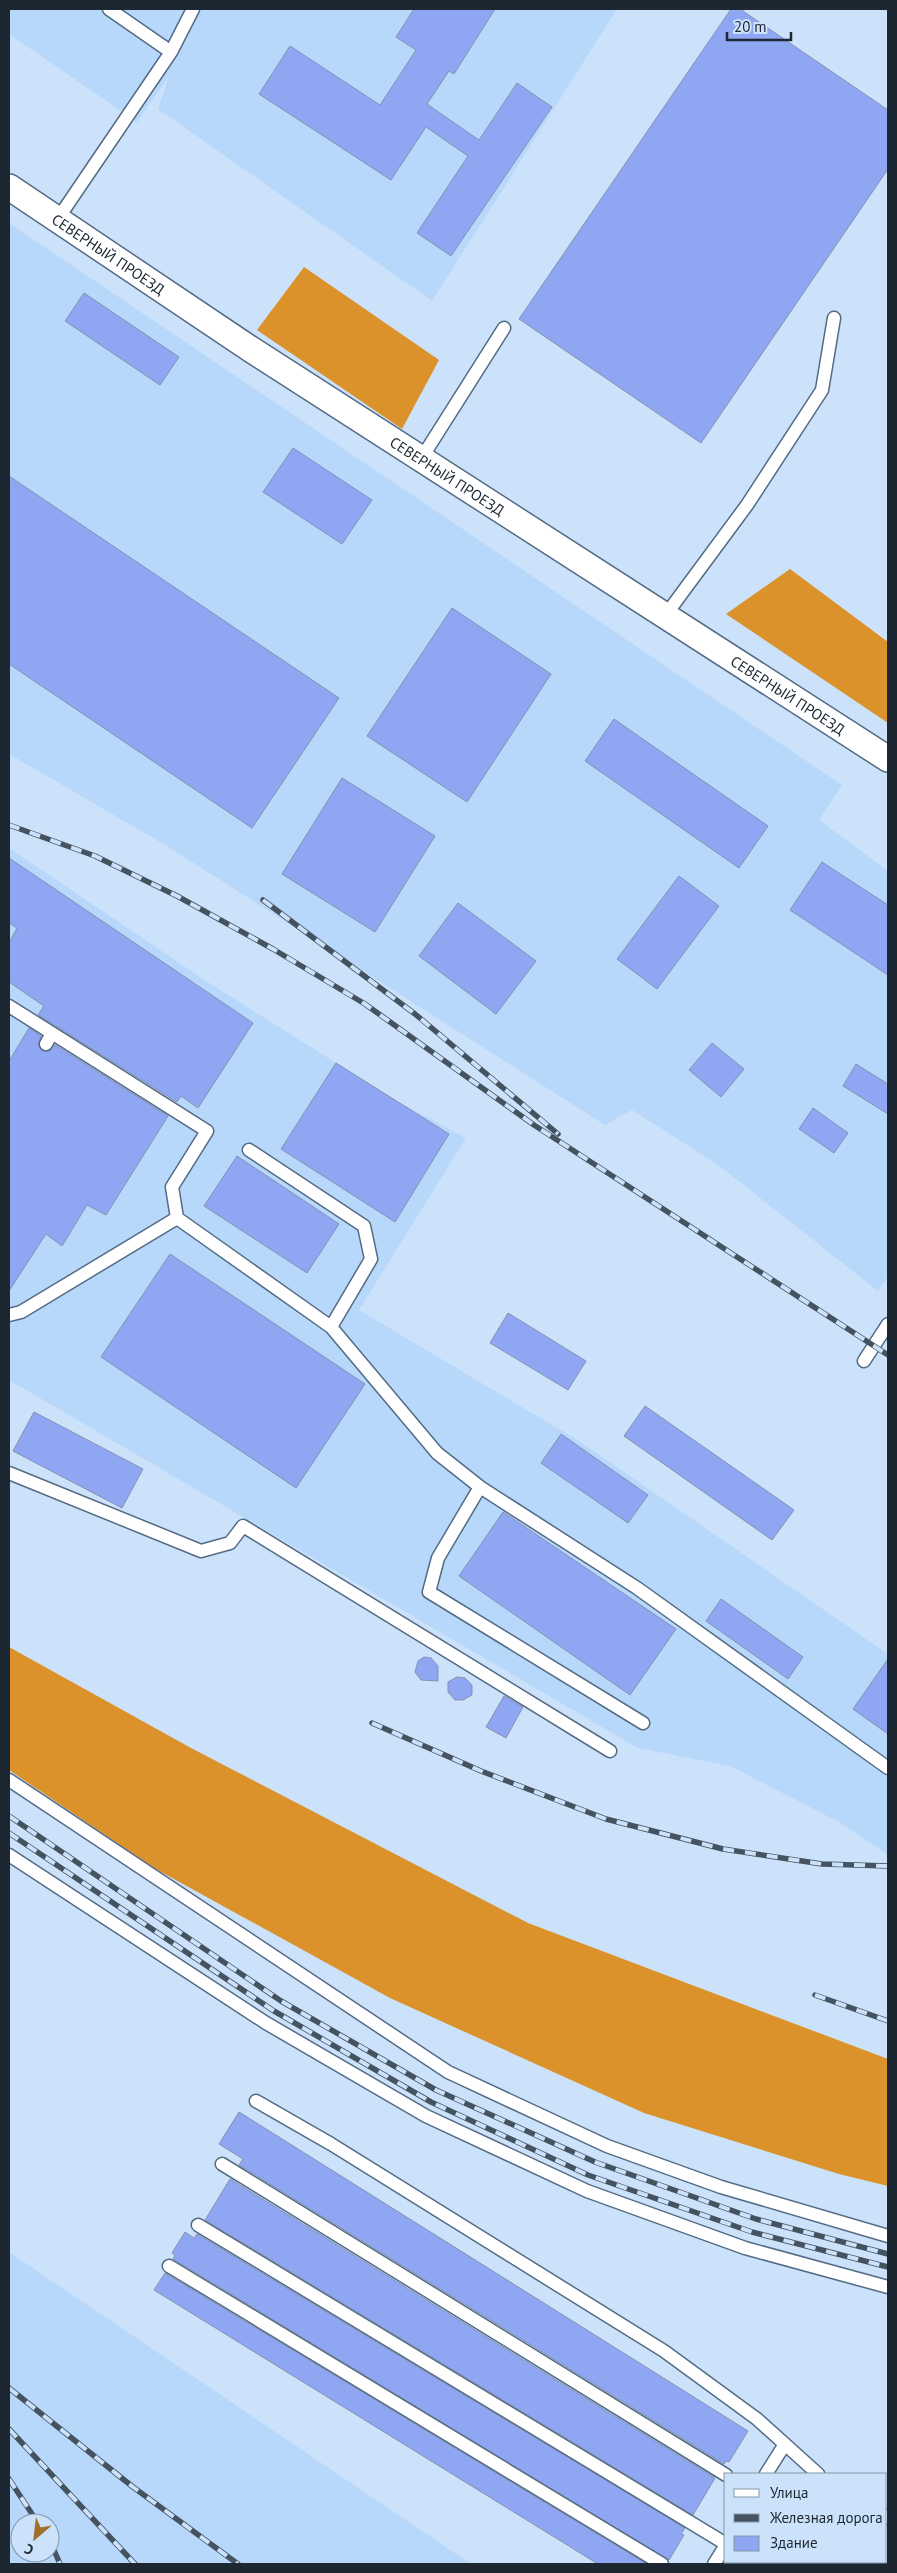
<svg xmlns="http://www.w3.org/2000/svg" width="897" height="2573" font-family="'PT Sans',sans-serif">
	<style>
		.built { fill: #b7d8fb; fill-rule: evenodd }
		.forest { fill: #db922a }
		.building { fill: #8fa6f2; stroke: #8690b1 }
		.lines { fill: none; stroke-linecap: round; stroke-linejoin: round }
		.service-casing { stroke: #536b85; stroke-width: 15 }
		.minor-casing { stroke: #536b85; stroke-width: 28 }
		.service { stroke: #fff; stroke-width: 12 }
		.minor { stroke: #fff; stroke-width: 25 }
		.rail-casing { stroke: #455361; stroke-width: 5.5 }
		.rail { stroke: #cce2fa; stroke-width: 4; stroke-dasharray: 11; stroke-linecap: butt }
		.labels { text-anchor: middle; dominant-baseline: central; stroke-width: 4; stroke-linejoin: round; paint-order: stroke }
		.street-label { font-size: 15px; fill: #1c2732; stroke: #cce2fa }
	</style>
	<rect width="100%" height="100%" fill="#cce2fa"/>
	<path class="built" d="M9,9h608l-185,292 -274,-192 11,-33 -32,46 -128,-88z
		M9,223l833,562 -23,35 69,51v405l-10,15 -161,-127 -85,-54 -27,15 -438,-279 -158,-92z
		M9,848l197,133 189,119 71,38 -107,172 220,131 309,213v201l-49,-33 -109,-56 -92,-18 -629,-368z
		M9,2252l462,312h-462zM20,2523h30v30h-30z"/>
	<path class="forest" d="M304,267l135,93 -37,69 -145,-99z
		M790,569l98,73v81l-162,-109z
		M9,1647l182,101 337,175 360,136v127l-49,-12 -195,-61 -254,-115 -236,-130 -145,-98z"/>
	<path class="building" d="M414,9h81l-41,65 -5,-3 -22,33 52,36 38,-57 35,24 -101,149 -34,-23 51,-77 -42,-29 -35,53 -132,-86 31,-48 90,59 36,-55 -20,-13z
		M731,9h9l148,101v59l-187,274 -182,-124z
		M84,293l95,64 -19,28 -95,-64z
		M293,448l79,52 -30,44 -79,-52z
		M9,476l330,222 -87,130 -243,-164z
		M452,608l99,66 -84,128 -100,-66z
		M614,719l154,107 -29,42 -154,-107z
		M342,778l93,58 -60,96 -93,-58z
		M9,858l244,165 -55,85 -17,-12 -4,6 -139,-87 6,-9 -35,-24v-39l8,-15 -8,-5z
		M822,862l66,43v70l-98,-65z
		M679,876l40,30 -62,83 -40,-30z
		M458,903l78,58 -40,53 -77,-58z
		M29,1028l12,8 -3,9 4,6h8l5,-6 113,71 -62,99 -19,-10 -25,41 -16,-12 -37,57v-230z
		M712,1043l32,26 -23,28 -32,-27z
		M336,1063l113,71 -54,88 -114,-73z
		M856,1064l32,20v30l-45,-28z
		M813,1108l35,25 -14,20 -35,-24z
		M237,1156l102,68 -32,49 -103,-67z
		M170,1254l195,130 -69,104 -195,-131z
		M508,1313l78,48 -18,29 -78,-47z
		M645,1406l149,104 -22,30 -148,-104z
		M34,1412l109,57 -21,39 -109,-57z
		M561,1434l87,61 -20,28 -87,-60z
		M503,1512l173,117 -46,66 -171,-119z
		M721,1599l82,58 -15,22 -82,-58z
		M424,1657l7,1 7,8v15l-17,-1 -6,-8 3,-11z
		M888,1659v75l-35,-25z
		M457,1677l8,1 7,7v10l-9,5h-8l-7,-8v-10z
		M504,1696l19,11 -17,31 -20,-11z
		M239,2112l509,319 -19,31 -3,-1 -2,3 -485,-299 4,-6 -24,-15z
		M230,2179l485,299 -22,37 -488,-295z
		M185,2232l9,6 3,-4 488,294 -4,6 3,1 -15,25 -496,-301 2,-4 -3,-2z
		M165,2273l482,291h-49l-444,-274z"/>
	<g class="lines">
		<defs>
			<path id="service" d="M171,52l22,-43
				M57,220l114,-168 -62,-43
				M421,459l83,-131
				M665,616l82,-111 75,-115 12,-72
				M9,1006l198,125 -35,56 5,31 154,109 40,-68 -7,-33 -115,-76
				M46,1044l6,-11
				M9,1315l12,-3 156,-94
				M331,1327l106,126 43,34 157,101 251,180
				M864,1361l24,-37
				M9,1473l192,78 29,-8 13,-17 367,225
				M480,1487l-42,71 -9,34 214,131
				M9,1780l439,292 159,74 114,41 167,49
				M9,1855l257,168 160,93 161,75 158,57 143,39
				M256,2101l75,43 333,207 93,68 61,55
				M222,2164l504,311
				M198,2225l528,319
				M169,2266l493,298
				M766,2474l19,-30
				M886,2516l2,2
				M756,2562l4,2
				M869,2562l4,2
				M714,2564l12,-19"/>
			<g id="minor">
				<path id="s1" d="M9,187l243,163 636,409"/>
			</g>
		</defs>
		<use href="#service" class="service-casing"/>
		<use href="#minor" class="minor-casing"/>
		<use href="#service" class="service"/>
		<use href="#minor" class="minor"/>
		<defs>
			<path id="rail" d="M9,825l86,31 82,40 96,53 92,55 169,121 354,230
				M263,900l152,114 143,120
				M372,1723l109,48 125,48 117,30 99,15 66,2
				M9,1816l272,185 155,89 159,72 161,57 132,35
				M9,1833l265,178 157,91 157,73 164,57 136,35
				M815,1995l73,26
				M9,2388l124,99 105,77
				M9,2429l126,135
				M9,2479l29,44
				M50,2541l10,23"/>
		</defs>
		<use href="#rail" class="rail-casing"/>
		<use href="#rail" class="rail"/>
	</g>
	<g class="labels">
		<g class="street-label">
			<text stroke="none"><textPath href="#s1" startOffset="120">СЕВЕРНЫЙ ПРОЕЗД</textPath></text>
			<text stroke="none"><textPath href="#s1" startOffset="525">СЕВЕРНЫЙ ПРОЕЗД</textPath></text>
			<text stroke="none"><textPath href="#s1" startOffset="930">СЕВЕРНЫЙ ПРОЕЗД</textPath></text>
		</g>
	</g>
	<rect width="897" height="2573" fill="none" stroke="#1c2732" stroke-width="20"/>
	<rect x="724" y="2473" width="162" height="90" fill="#cce2fa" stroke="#8697aa"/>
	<rect x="734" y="2489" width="25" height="8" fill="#ffffff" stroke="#8697aa"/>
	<text x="770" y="2498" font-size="15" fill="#1c2732">Улица</text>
	<rect x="734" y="2514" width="25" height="8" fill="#455361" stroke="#8697aa"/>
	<text x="770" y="2523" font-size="15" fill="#1c2732">Железная дорога</text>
	<rect x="734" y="2536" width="25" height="15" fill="#8fa6f2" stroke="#8697aa"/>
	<text x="770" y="2548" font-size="15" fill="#1c2732">Здание</text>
	<g transform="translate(35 2538) rotate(208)"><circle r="24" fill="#cce2fa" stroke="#8697aa"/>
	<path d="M0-4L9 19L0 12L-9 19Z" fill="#a36e27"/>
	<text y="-8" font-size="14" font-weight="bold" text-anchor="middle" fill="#1c2732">С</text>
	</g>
	<path d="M727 32v8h64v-8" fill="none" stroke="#1c2732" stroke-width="2.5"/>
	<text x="734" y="32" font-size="15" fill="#1c2732" stroke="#cce2fa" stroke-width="4" paint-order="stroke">20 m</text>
</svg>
